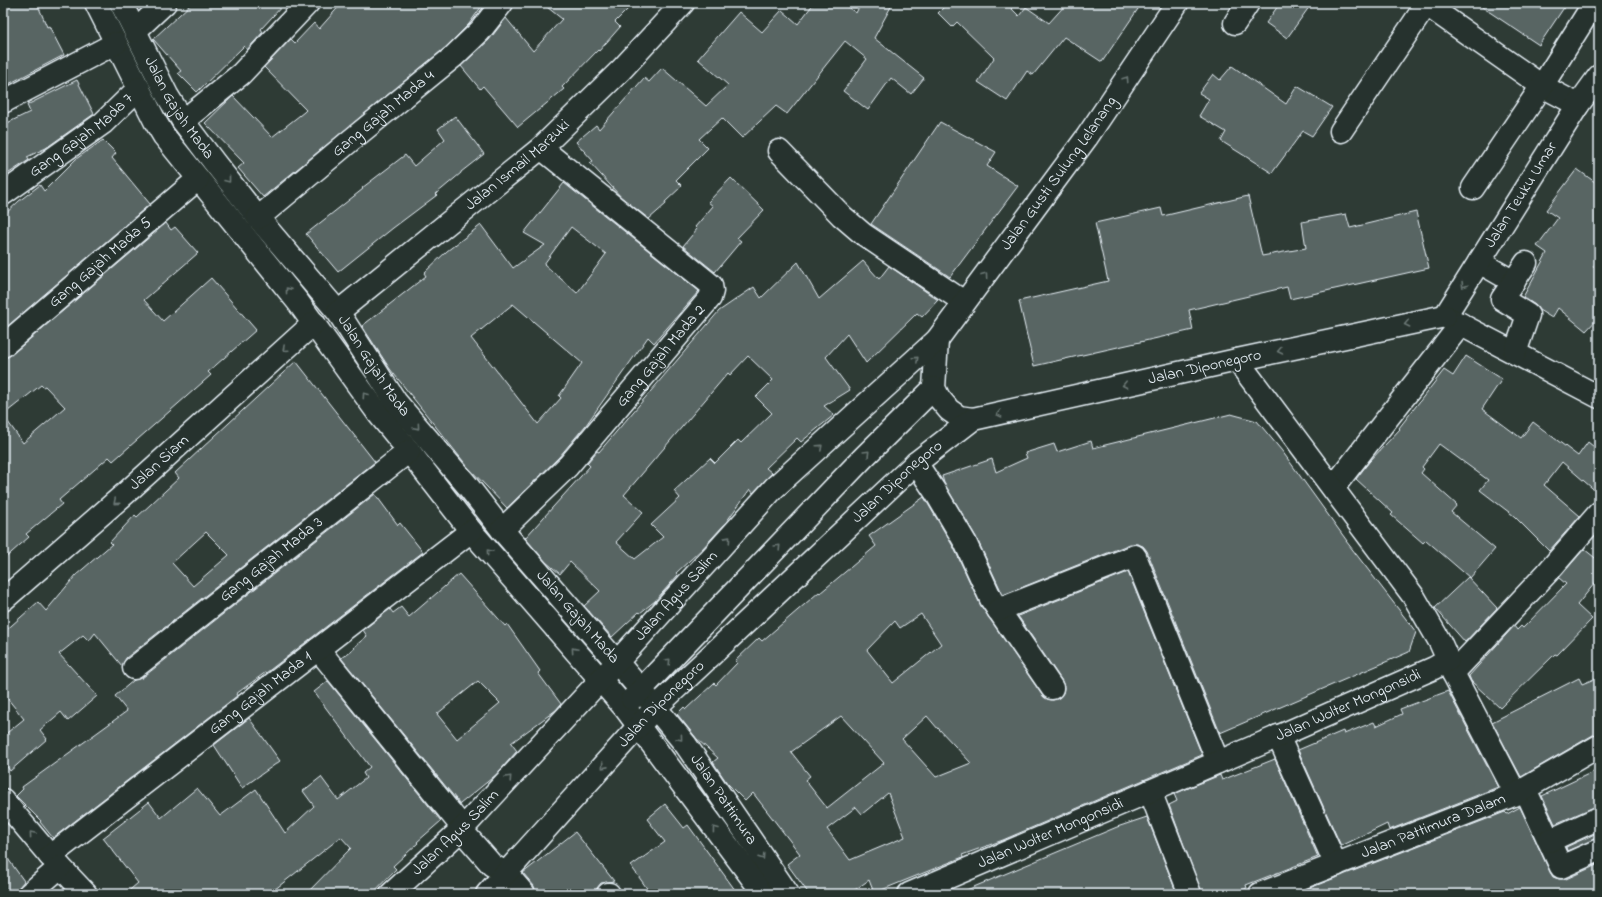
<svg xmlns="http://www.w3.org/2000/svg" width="1602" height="897" font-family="'Indie Flower',sans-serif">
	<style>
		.building { fill: #596563; stroke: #e8f1f8; fill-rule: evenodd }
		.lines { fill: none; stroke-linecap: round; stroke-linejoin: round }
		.minor-casing { stroke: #e8f1f8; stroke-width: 25 }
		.path { stroke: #e8f1f8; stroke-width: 2.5; stroke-dasharray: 1 3; stroke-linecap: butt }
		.minor { stroke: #26332d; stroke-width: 22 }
		.oneway { stroke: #6a7674 }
		.labels { text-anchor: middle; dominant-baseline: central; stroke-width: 3.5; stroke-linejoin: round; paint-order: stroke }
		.street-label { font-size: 16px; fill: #e8f1f8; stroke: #26332d }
	</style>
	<rect width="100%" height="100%" fill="#2e3b35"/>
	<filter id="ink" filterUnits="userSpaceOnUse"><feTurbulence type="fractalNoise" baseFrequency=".025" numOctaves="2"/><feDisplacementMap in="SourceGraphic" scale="8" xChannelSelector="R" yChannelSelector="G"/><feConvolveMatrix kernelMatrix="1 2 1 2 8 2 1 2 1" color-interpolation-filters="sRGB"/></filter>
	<g filter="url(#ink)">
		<path class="building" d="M3,3h34l10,24 2,-1 15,29 -61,32z
			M192,3h93l-24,26 2,3 -16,18 -3,-4 -47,46 -19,-19 3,-2 -28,-32z
			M342,3h142l-15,21 -24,24 -182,149 -25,-29 6,-5 -39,-40 28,-27 39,41 32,-25 2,-2 -42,-43 27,-28 4,4 19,-20 5,6z
			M542,3h92l-19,19 5,5 -21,24 -1,-1 -36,37 2,2 -46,38 -35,-41 -3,3 -19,-23 28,-26 17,-22 27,33 29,-32z
			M814,3h28l14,10 5,-10h32l-19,35 50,40 -13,16 -20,-16 -23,32 -25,-19 24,-32 -22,-18 -58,73 -11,-8 -34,32 -20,-20 -23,21 9,9 -32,32 6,6 -17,16 1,2 -17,15 -28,-22 -31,-34 3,-2 -17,-19 20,-17 3,4 45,-51 5,4 13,-14 44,38 22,-21 -30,-26 41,-47 23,20 20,-22 16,14z
			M948,3h58l13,13 7,-9 23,16 18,-20h75l-40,59 -38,-25 -31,38 -6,-4 -20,30 -29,-19 16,-24 -37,-36 -5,5 -14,-14z
			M1280,3h32l-25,35 -21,-15z
			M1476,3h91l-28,42z
			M1232,66l54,38 11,-18 35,21 -20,29 -9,-5 -31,42 -51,-32 5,-9 -27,-16 10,-17 -10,-6 14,-19 7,6z
			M77,80l17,34 -48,34 -19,9 2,3 -26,17v-52l27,-13 -3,-7z
			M455,116l29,38 -23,18v1l-25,21 1,1 -44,33 -55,44 -32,-38 57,-45 -1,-1 43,-33 9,11 31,-27 -7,-10z
			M940,122l56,30 -9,14 31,20 -68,91 -79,-53z
			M103,140l13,13 -4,5 38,46 -147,126v-114l16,-15 21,-16 4,6 32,-32z
			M1577,169l22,16v73l-6,9 6,5v45l-13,14 -28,-23 -6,10 -13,-8 -4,-5 -12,-8 24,-44 -10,-7 21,-28 -12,-8z
			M731,178l33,32 -27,28 4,3 -26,31 -32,-26 14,-17 -2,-2 18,-21 -5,-4z
			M564,183l135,108 -45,52 -6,-6 -62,88 -27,32 -52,51 -40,-42 -77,-97 -28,-43 64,-50 -2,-3 23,-22 34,-26 32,43 32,-23 -21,-12zM571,227l35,27 -29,39 -33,-29zM513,304l69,59 -23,33 2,2 -23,26 -67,-86z
			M1248,196l14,60 44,-8 -4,-26 44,-8 4,14 66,-16 13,56 -139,31 -3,-12 -98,23 4,20 -159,36 -15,-65 89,-20 -13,-58 66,-15 2,8z
			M166,223l5,7 4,-3 23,26 -54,47 19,21 48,-43 45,52 -48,42 3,3 -98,86 -4,-4 -50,43 3,4 -36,30 3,3 -26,23v-202l8,-3zM41,385l2,2 2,-1 20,21 -42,36 -20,-28z
			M863,261l16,18 10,-13 49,34 -16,17 -5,-4 -51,50 -19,-29 -21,23 24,33 -26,16 10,9 -33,27 -4,-4 -31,30 6,5 -19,20 -3,-4 -26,36 -22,24 -26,24 2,2 -23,26 -15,12 -1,-1 -27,25 -28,-31 16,-15 -30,-29 -10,12 -14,-12 -21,-24 65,-72 -3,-3 10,-12 2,1 120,-141 35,-24 7,11 37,-36 21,37zM748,356l25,24 -17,17 16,16 -31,30 -3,-3 -23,23 -5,-5 -36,33 6,7 -29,27 12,12 -28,22 -19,-17 27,-30 -19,-17 104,-122 2,2z
			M1466,356l36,23 -20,30 39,29 12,-16 45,34 10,-14 11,9v43l-37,-32 -18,23 36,31 -31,35 -35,-35 -34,-26 8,-10 -49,-36 -17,23 2,2 -3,4 36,32 -6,7 44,37 -25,29 -44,-38 -3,3 -32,-28 2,-2 -37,-34 13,-17 31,-33 -1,-1 45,-58 9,6z
			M296,361l79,101 -249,196 -4,8 -27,-33 -6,8 -6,-6 -24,19 38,42 -29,25 -7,-9 -21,18 7,9 -37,32 -7,-10v-25l21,-17 -21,-26v-60l35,-31 8,9 30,-36 36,-31 -2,-2 25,-27 2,2 42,-39 -4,-5zM206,532l23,23 -36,31 -21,-23z
			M1231,414l26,7 25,30 65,90h-1l70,91 -7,20 -189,81 -73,-182 -4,-5 -6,-2h-7l-127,51 -27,-58 -32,-54 -2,-7 50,-17 4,13 31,-14 -2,-5 29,-9 3,8 34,-11 2,7z
			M375,494l23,31 2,-2 23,29 -157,121v-1l-30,22 1,2 -184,142 -13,-16 1,-1 -25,-25 7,-7 -1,-2 105,-76 -12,-15 19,-16 8,-2z
			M924,497l30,51 27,58 61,89 5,4 6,1 6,-2 4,-5 1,-6 -2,-6 -44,-65 110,-44 74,183 -199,85 -41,15 1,2 -89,36 -5,-13 -20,14h-40l-22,-30 13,-10 -47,-61 -8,8 -18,-18 -14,-21 5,-4 -21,-19 -20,-25 7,-7 2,2 28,-26 2,2 21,-22 -2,-2 24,-23 3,3 57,-49 1,1 56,-47 -7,-10zM921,614l20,30 -48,39 -26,-33 28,-29 5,7zM841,716l43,47 -57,45 -22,-28 5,-4 -19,-24zM927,716l11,13v-1l33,35 -35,14 -34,-38zM888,793l17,44 -55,23 -23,-31 29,-22 6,7z
			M1584,549l15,12v17l-22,27 15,14 -35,36 -2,-1 -55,54 -29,-27 -2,-5 45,-50 3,4 4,-4 2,2 43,-44 -7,-6z
			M459,574l46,52 2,-2 33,47 -2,2 23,31 -5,6 -45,33 6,8 -20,23 -37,30 -119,-146 14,-10 -1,-1 13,-11 -4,-6 27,-21 3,4 8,-6 8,10zM478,681l22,22 -43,36 -20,-25z
			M1468,577l29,31 -32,34 -30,-34z
			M1599,677v57l-6,1 -72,42 -29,-55 87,-44 3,6z
			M328,681l113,140 -24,21 1,1 -25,23 3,3 -24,25h-66l45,-46 -10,-11 -72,57h-144l13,-11 -35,-45 46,-36 12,16 36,-30 23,28 36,-27 29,44 29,-27 -11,-15 18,-14 17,23 28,-22 -3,-5 7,-6 -56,-75z
			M1448,691l50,96 -109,43 -2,-6 -46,22 -43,-96 45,-19 1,3 30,-12 2,4 26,-12 -2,-5z
			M249,718l31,43 -38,27 -28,-43z
			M1275,759l43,98 -72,28 1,3 -14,6h-31l-33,-89 8,-4 -3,-7 46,-19 2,5z
			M1599,769v37l-5,1 -39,17 -13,-28z
			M665,804l19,24 4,-3 50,69h-87l-20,-28 34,-24 -18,-23z
			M1520,807l30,65 3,5 6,2h7l33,-15v30h-305l211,-82 2,2z
			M1147,817l30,77h-220l160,-67z
			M575,832l39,49 -13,2 -4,5 -1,6h-60l-2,-8 -11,-13z
			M1599,832v6l-32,13 -1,-4z
			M3,852l21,29 -7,9v4h-14z"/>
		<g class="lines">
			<defs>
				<g id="minor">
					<path d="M96,3l59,118 9,15 134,166 80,111 31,38 62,80 154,177 139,186"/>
					<path id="s1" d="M121,3l46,92 16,26 31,41 44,56 80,94 58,90 71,83 35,45 139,160 45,55 102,149"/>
					<path d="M1424,3l118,83 36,19"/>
					<path d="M1235,23l13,-20"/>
					<path d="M135,31l30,-28"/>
					<path d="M3,102l113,-59"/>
					<path d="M183,121l58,-47 67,-71"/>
					<path d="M1341,131l85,-126"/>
					<path d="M779,151l63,65 21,18 101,68"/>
					<path d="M1473,188l69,-102 52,-83"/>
					<path id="s2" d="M3,194l100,-71 36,-35"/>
					<path id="s3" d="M258,218l92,-77 103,-84 27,-26 22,-28"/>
					<path d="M1479,262l35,20"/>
					<path id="s4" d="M338,312l203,-164 80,-78 62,-67"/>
					<path id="s5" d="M1445,316l133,-211 21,-29"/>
					<path d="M1448,318l151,79"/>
					<path d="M937,340l-3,48 5,10 10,12 10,7 14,2"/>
					<path id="s6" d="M3,346l195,-167"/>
					<path d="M1515,353l13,-38 -26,-16 24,-36"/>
					<path d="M916,463l20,30 29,49 26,57 61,89"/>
					<path d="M1333,488l128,-164"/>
					<path id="s7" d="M502,530l66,-64 142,-168 2,-7 -1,-6 -170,-137"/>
					<path id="s8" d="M3,600l124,-108 187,-169"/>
					<path d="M998,610l137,-54 83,206"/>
					<path d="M318,649l145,179 1,5 28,32 14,8 18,21"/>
					<path d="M1448,660l5,13 63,121"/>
					<path id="s9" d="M134,668l275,-217"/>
					<path d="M1453,673l94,-100 52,-60"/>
					<path d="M632,699l232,-242 70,-69"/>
					<path d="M1278,736l58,129"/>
					<path d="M1525,789l36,78 38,-17"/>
					<path d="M1150,791l40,103"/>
					<path d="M3,800l47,56 36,38"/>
					<path d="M1549,841l50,-23"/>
					<path id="s10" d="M50,856l421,-325"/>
					<path d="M29,894l31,-27"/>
					<path id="s11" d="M391,894l72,-66 155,-167 156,-173 163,-148 150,-203 90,-134"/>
					<path id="s12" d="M487,894l168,-186 261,-245 57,-44 264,-59 208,-44"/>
					<path d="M608,894h1"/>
					<path id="s13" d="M909,894l375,-160 150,-66 14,-8 -8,-18 -26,-45 -177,-237"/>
					<path id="s14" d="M1260,894l256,-100 83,-48"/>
				</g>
			</defs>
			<use href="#minor" class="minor-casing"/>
			<path class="path" d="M1595,56l4,-6"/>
			<use href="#minor" class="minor"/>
		</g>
		<defs><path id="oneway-chevron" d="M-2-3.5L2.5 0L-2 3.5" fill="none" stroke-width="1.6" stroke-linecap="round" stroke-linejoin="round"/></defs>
		<g class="oneway">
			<use href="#oneway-chevron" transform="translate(1126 79) rotate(-56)"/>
			<use href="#oneway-chevron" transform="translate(228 180) rotate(52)"/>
			<use href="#oneway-chevron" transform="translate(985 275) rotate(-54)"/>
			<use href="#oneway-chevron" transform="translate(1464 285) rotate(122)"/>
			<use href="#oneway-chevron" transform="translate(288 290) rotate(-129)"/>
			<use href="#oneway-chevron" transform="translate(1407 324) rotate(168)"/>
			<use href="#oneway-chevron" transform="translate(285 349) rotate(138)"/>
			<use href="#oneway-chevron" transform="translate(1280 351) rotate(168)"/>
			<use href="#oneway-chevron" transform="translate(916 359) rotate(-42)"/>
			<use href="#oneway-chevron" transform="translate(1125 385) rotate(167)"/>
			<use href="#oneway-chevron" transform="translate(365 395) rotate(-125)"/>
			<use href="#oneway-chevron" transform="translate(999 414) rotate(167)"/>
			<use href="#oneway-chevron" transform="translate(417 427) rotate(49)"/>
			<use href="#oneway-chevron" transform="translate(820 447) rotate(-42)"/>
			<use href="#oneway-chevron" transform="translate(867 453) rotate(-45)"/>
			<use href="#oneway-chevron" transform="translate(116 502) rotate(139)"/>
			<use href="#oneway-chevron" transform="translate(728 539) rotate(-48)"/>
			<use href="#oneway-chevron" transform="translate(778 547) rotate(-46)"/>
			<use href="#oneway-chevron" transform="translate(489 552) rotate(-131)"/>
			<use href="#oneway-chevron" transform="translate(574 650) rotate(-131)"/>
			<use href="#oneway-chevron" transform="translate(668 661) rotate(-46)"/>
			<use href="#oneway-chevron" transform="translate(680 738) rotate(50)"/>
			<use href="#oneway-chevron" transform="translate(604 766) rotate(132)"/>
			<use href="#oneway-chevron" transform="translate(509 778) rotate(-47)"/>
			<use href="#oneway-chevron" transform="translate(715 829) rotate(-127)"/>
			<use href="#oneway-chevron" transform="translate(32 834) rotate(-130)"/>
			<use href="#oneway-chevron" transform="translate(762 857) rotate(56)"/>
		</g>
	</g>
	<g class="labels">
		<g class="street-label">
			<text stroke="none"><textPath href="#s1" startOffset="120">Jalan Gajah Mada</textPath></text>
			<text stroke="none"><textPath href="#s3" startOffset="163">Gang Gajah Mada 4</textPath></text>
			<text stroke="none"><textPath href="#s2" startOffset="98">Gang Gajah Mada 7</textPath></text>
			<text stroke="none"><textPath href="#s4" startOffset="232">Jalan Ismail Marzuki</textPath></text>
			<text stroke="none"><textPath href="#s11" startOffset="985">Jalan Gusti Sulung Lelanang</textPath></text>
			<text stroke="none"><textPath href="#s5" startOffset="143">Jalan Teuku Umar</textPath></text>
			<text stroke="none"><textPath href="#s6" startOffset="128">Gang Gajah Mada 5</textPath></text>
			<text stroke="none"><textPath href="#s7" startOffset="236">Gang Gajah Mada 2</textPath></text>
			<text stroke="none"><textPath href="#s1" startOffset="444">Jalan Gajah Mada</textPath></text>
			<text stroke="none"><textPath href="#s12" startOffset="918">Jalan Diponegoro</textPath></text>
			<text stroke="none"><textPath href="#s8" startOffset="208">Jalan Siam</textPath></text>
			<text stroke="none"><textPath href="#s12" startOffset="582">Jalan Diponegoro</textPath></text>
			<text stroke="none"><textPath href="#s9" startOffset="175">Gang Gajah Mada 3</textPath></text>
			<text stroke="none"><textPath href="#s11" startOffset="413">Jalan Agus Salim</textPath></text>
			<text stroke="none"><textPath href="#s1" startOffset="768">Jalan Gajah Mada</textPath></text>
			<text stroke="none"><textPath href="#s10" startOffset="266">Gang Gajah Mada 1</textPath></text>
			<text stroke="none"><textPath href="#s12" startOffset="258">Jalan Diponegoro</textPath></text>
			<text stroke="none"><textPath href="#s13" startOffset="478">Jalan Wolter Mongonsidi</textPath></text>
			<text stroke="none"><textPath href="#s1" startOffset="1002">Jalan Pattimura</textPath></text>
			<text stroke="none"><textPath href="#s14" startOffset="186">Jalan Pattimura Dalam</textPath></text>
			<text stroke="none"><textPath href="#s11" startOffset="89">Jalan Agus Salim</textPath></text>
			<text stroke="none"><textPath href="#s13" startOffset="154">Jalan Wolter Mongonsidi</textPath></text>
		</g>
	</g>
	<rect width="1602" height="897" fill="none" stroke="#26332d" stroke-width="16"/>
	<rect x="8" y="8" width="1586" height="881" fill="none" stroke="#e8f1f8" stroke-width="1.5" filter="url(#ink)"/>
</svg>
